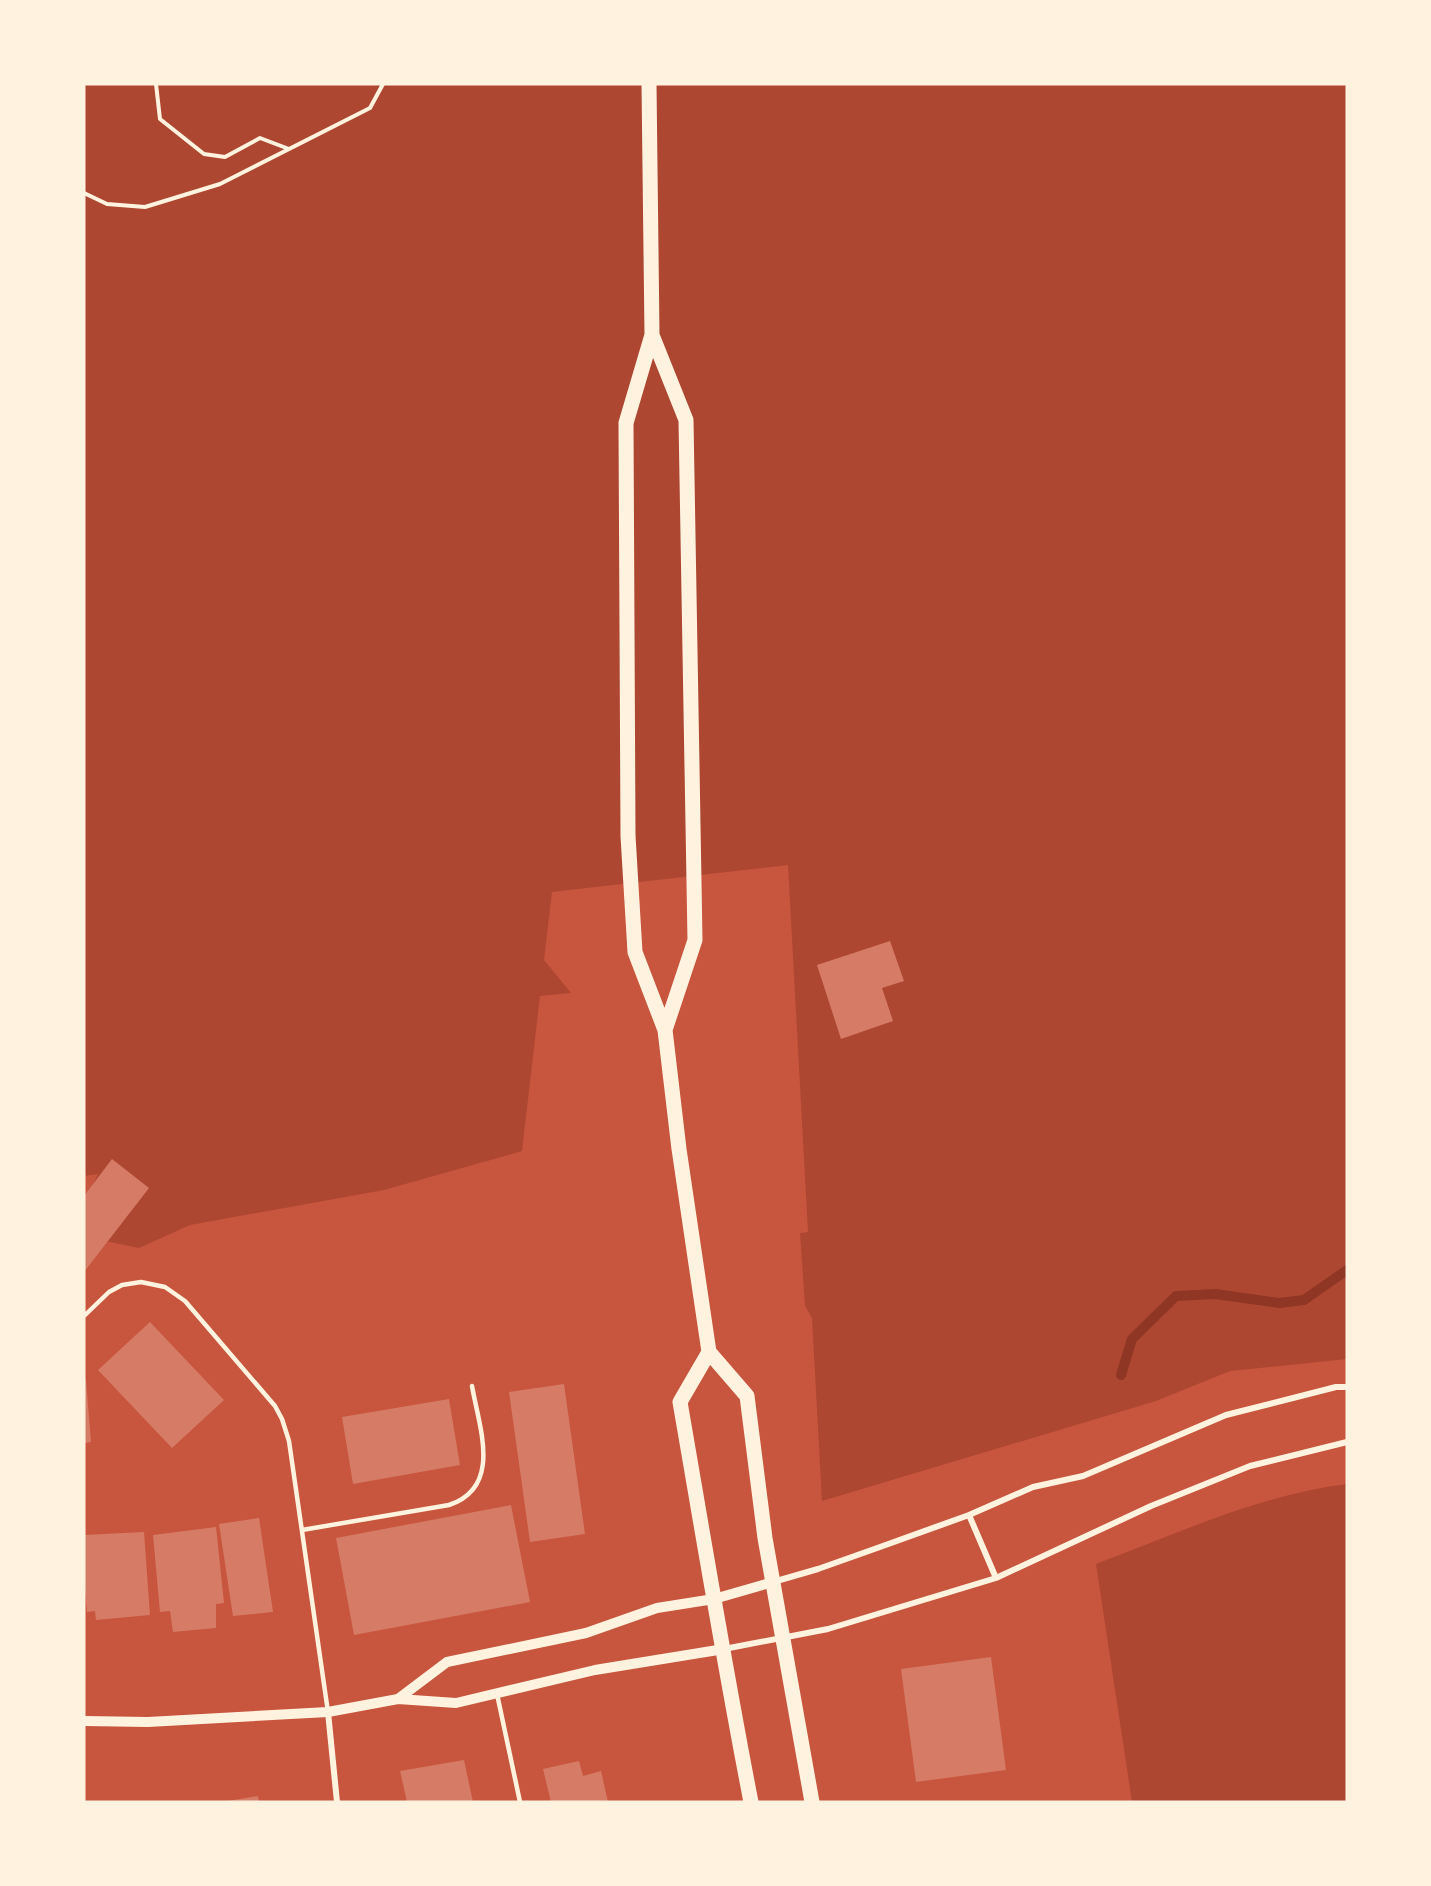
<svg xmlns="http://www.w3.org/2000/svg" width="1431" height="1886" font-family="Karla,sans-serif">
	<style>
		.green { fill: #ae4732 }
		.lines { fill: none; stroke-linecap: round; stroke-linejoin: round }
		.stream { stroke: #8f3625; stroke-width: 10 }
		.building { fill: #d67c66 }
		.path { stroke: #fff3e0; stroke-width: 4 }
		.service { stroke: #fff3e0; stroke-width: 4.5 }
		.minor { stroke: #fff3e0; stroke-width: 6 }
		.tertiary { stroke: #fff3e0; stroke-width: 10 }
		.primary { stroke: #fff3e0; stroke-width: 15 }
	</style>
	<rect width="100%" height="100%" fill="#c8553d"/>
	<path class="green" d="M84,84h1263v1275l-117,12 -74,30 -334,100 -10,-183 -7,-12 -5,-73 8,-1 -20,-367 -236,27 -8,68 27,33 -31,3 -18,155 -138,39 -194,35 -51,23 -39,-8 -16,-37 14,-29 -14,2z
		M1347,1484v318h-215l-36,-238c80,-30 166,-70 251,-80z"/>
	<g class="lines">
		<path class="stream" d="M1121,1375l11,-36 44,-43 39,-2 64,9 25,-3 43,-30"/>
	</g>
	<path class="building" d="M890,941l14,40 -22,7 11,33 -52,18 -24,-74z
		M112,1159l37,29 -65,84v-76z
		M150,1322l74,78 -52,48 -74,-78z
		M84,1380h2l5,62 -7,1z
		M564,1384l21,150 -55,8 -21,-150z
		M449,1399l11,66 -107,19 -11,-67z
		M511,1505l19,97 -176,33 -18,-97z
		M259,1518l14,94 -40,4 -14,-92z
		M216,1527l8,76 -8,1v24l-43,4 -3,-21 -10,1 -7,-77z
		M144,1532l6,83 -54,5 -1,-9 -8,1 -3,-35v-42z
		M991,1657l15,113 -90,12 -15,-113z
		M464,1760l9,42h-66l-7,-31z
		M579,1761l4,15 18,-5 7,31h-57l-8,-33z
		M258,1796l1,6h-31v-1z"/>
	<g class="lines">
		<path class="path" d="M156,84l4,35 44,35 21,3 35,-19 29,11
			M84,193l23,11 38,3 75,-23 150,-76 13,-24"/>
		<path class="service" d="M84,1316l25,-24 13,-7 19,-3 24,5 20,14 90,105 7,13 7,22 39,271
			M302,1530l147,-25c54,-18 30,-78 23,-119
			M497,1694l23,108"/>
		<path class="minor" d="M969,1515l27,63
			M773,1582l45,-13 62,-22 89,-32 64,-28 50,-11 143,-61 110,-28h11
			M724,1649l104,-20 168,-51 155,-72 99,-40 97,-24
			M328,1712l9,90"/>
		<path class="tertiary" d="M398,1699l49,-37 139,-29 71,-25 57,-9 59,-17
			M84,1721l64,1 180,-10 70,-13 58,4 139,-33 129,-21"/>
		<path class="primary" d="M649,84l3,251 -26,88 2,413 7,116 30,78 14,119 30,203 38,44 18,142 47,264
			M652,335l34,85 9,520 -30,90
			M709,1352l-29,50c23,133 45,267 71,400"/>
	</g>
	<rect width="1431" height="1886" fill="none" stroke="#fff3e0" stroke-width="171"/>
</svg>
